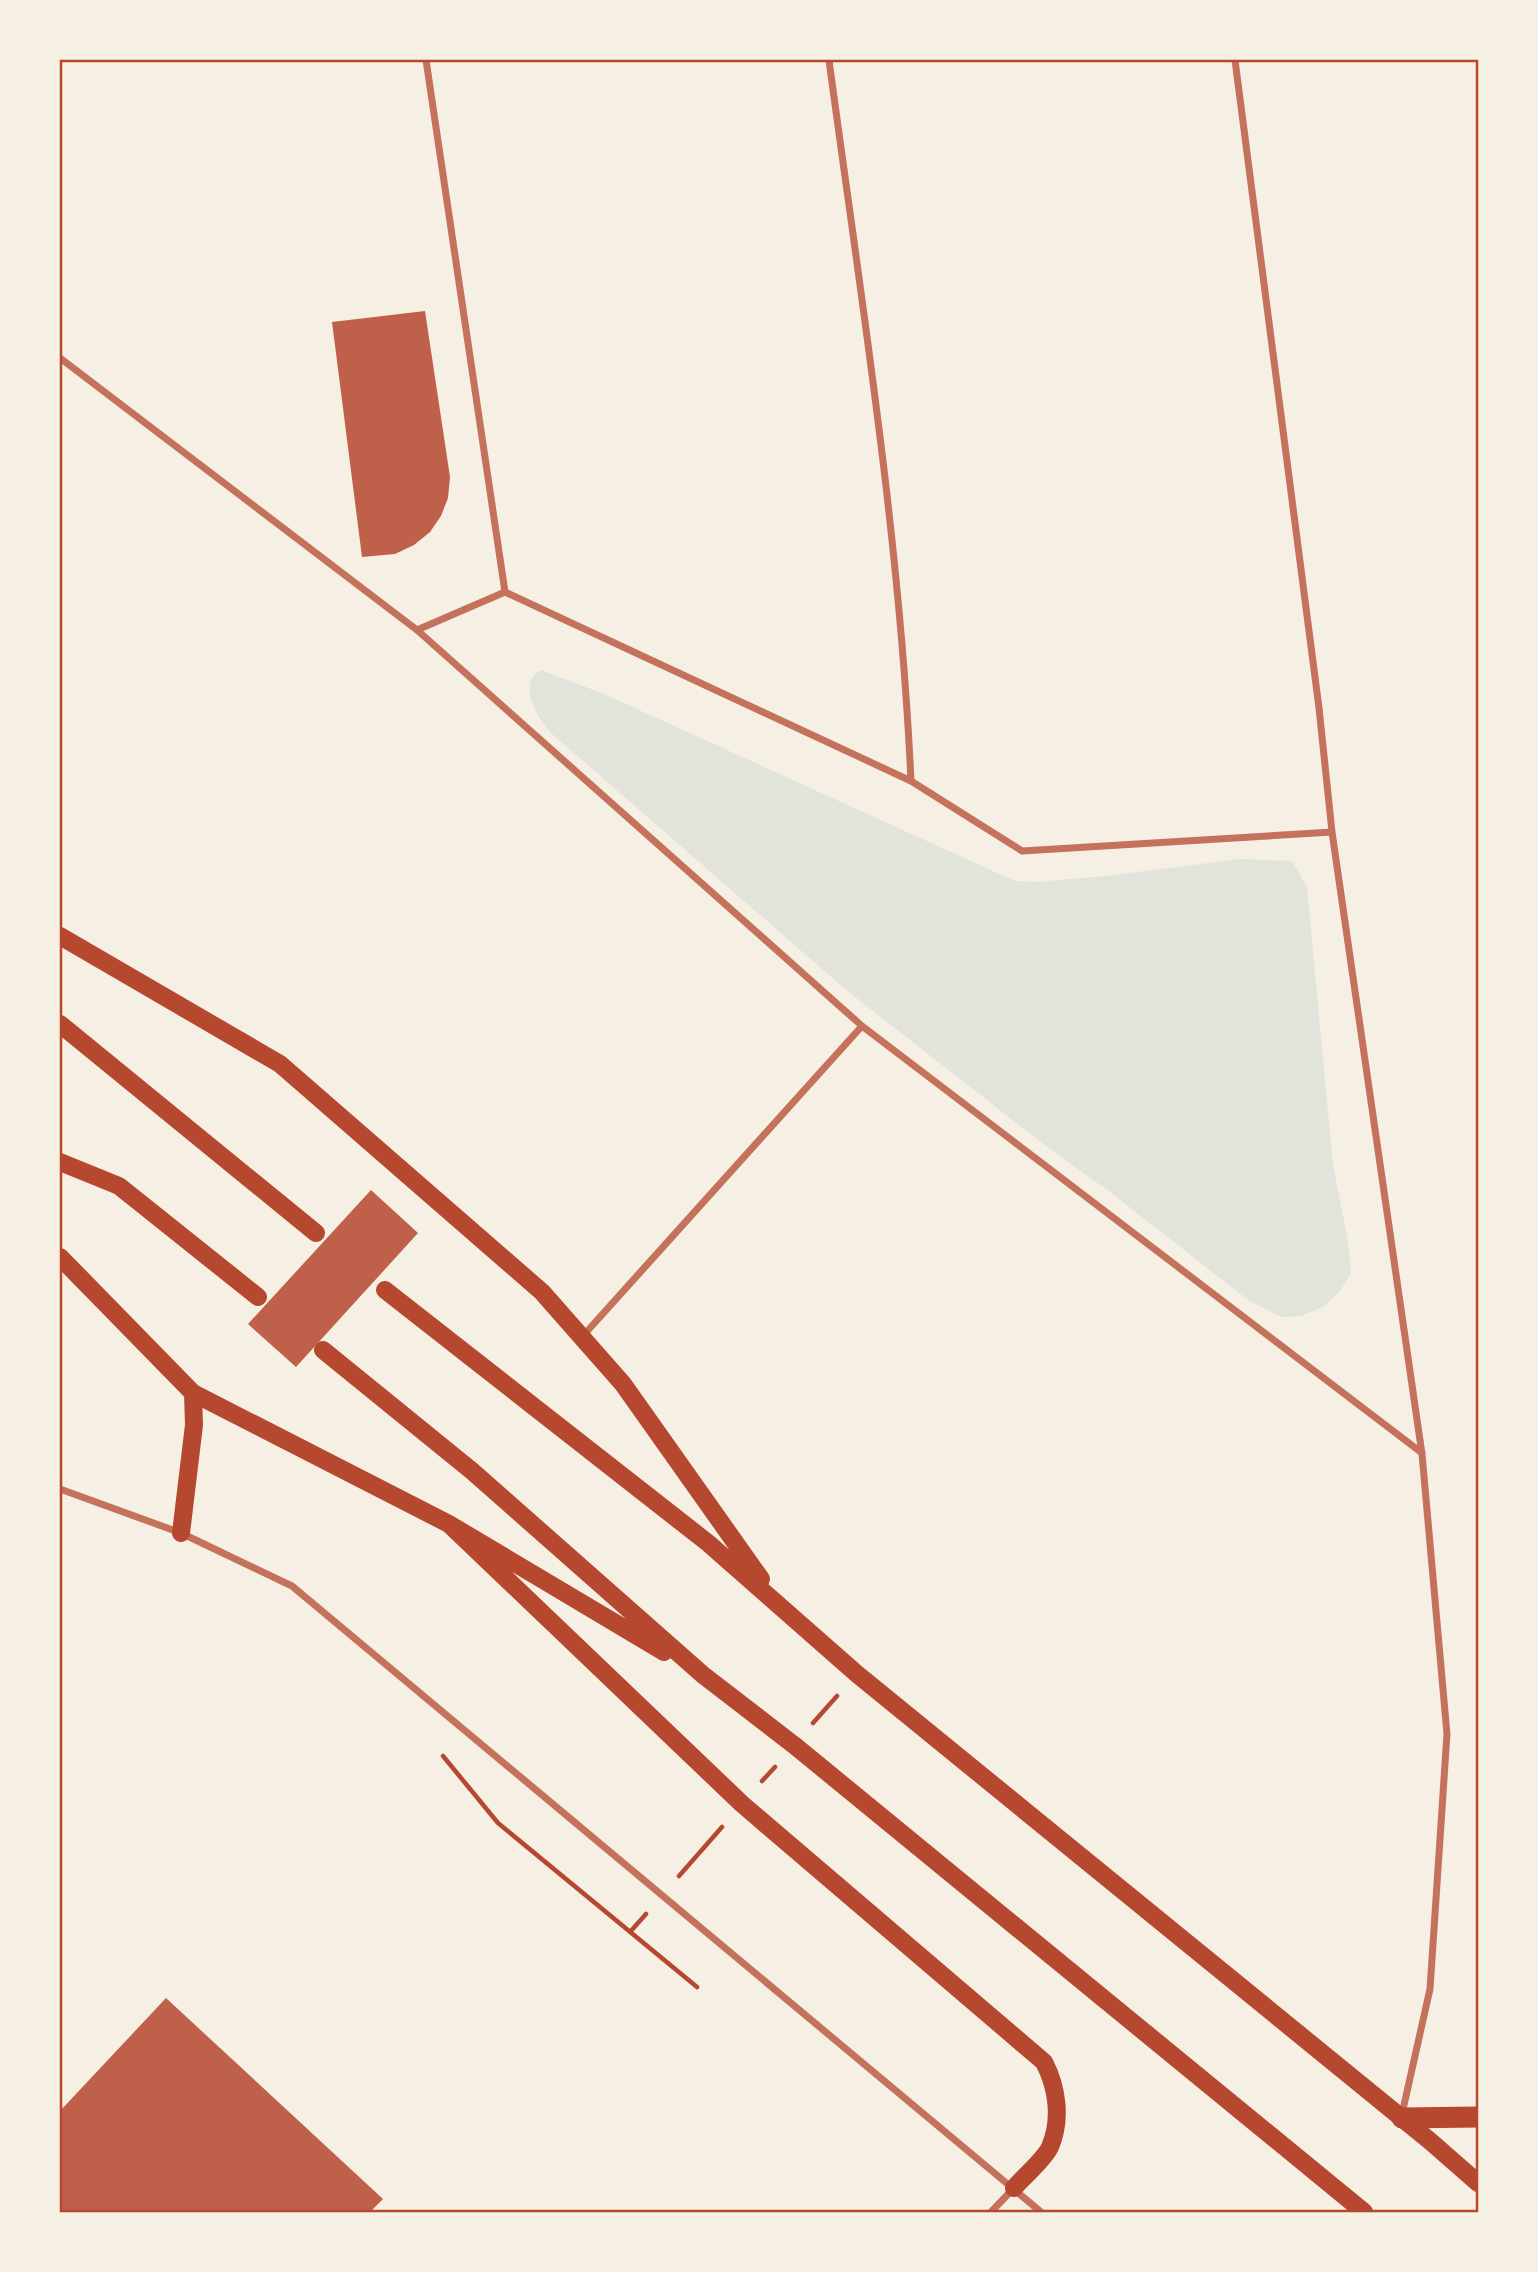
<svg xmlns="http://www.w3.org/2000/svg" width="1538" height="2272" font-family="Overpass,sans-serif">
	<style>
		.green { fill: #e2e4dc }
		.building { fill: #bf614a }
		.lines { fill: none; stroke-linecap: round; stroke-linejoin: round }
		.path { stroke: #b5482f; stroke-width: 4.5 }
		.minor { stroke: #c5725c; stroke-width: 7 }
		.primary { stroke: #b5482f; stroke-width: 18 }
		.motorway { stroke: #b5482f; stroke-width: 21 }
		.neatline { fill: none; stroke: #b5482f; stroke-width: 2.5 }
	</style>
	<rect width="100%" height="100%" fill="#f6efe4"/>
	<path class="green" d="M541,670l63,24 411,187 21,1 69,-6 135,-17 52,2 15,26 26,278 15,76 3,33 -11,17 -17,16 -22,9 -20,1 -33,-17 -138,-108 -63,-45 -201,-157 -294,-256c-14,-14 -36,-51 -11,-64z"/>
	<path class="building" d="M425,311l25,166 -2,21 -7,18 -11,16 -16,13 -19,9 -33,3 -30,-235z
		M371,1190l47,43 -122,134 -48,-43z
		M166,1998l217,201 -13,13h-310v-101z"/>
	<g class="lines">
		<path class="path" d="M813,1723l24,-27
			M443,1756l55,67 199,164
			M762,1781l13,-14
			M679,1876l43,-49
			M630,1932l16,-18"/>
		<path class="minor" d="M829,60c32,239 71,479 82,721
			M1235,60l84,648 13,124 90,622 25,280 -17,255 -28,125
			M60,358l357,272 445,396 560,427
			M505,592l406,189 111,70 310,-19
			M417,630l88,-38 -79,-532
			M581,1338l281,-312
			M60,1489l121,44 111,53 749,626
			M991,2212l22,-23"/>
		<path class="primary" d="M60,936l220,128 262,228 81,92 138,195
			M60,1024l256,209
			M60,1162l59,24 139,111
			M60,1257l133,136 256,131 215,128
			M385,1290l323,253 149,131 573,467 48,42
			M323,1350l149,121 230,203 92,71 570,467
			M449,1524l293,280 302,258c13,25 18,57 6,85 -6,13 -27,30 -36,41
			M181,1533l13,-108 -1,-32"/>
		<path class="motorway" d="M1402,2118l76,-1"/>
	</g>
	<rect width="1538" height="2272" fill="none" stroke="#f6efe4" stroke-width="122"/>
	<rect x="61" y="61" width="1416" height="2150" class="neatline"/>
</svg>
